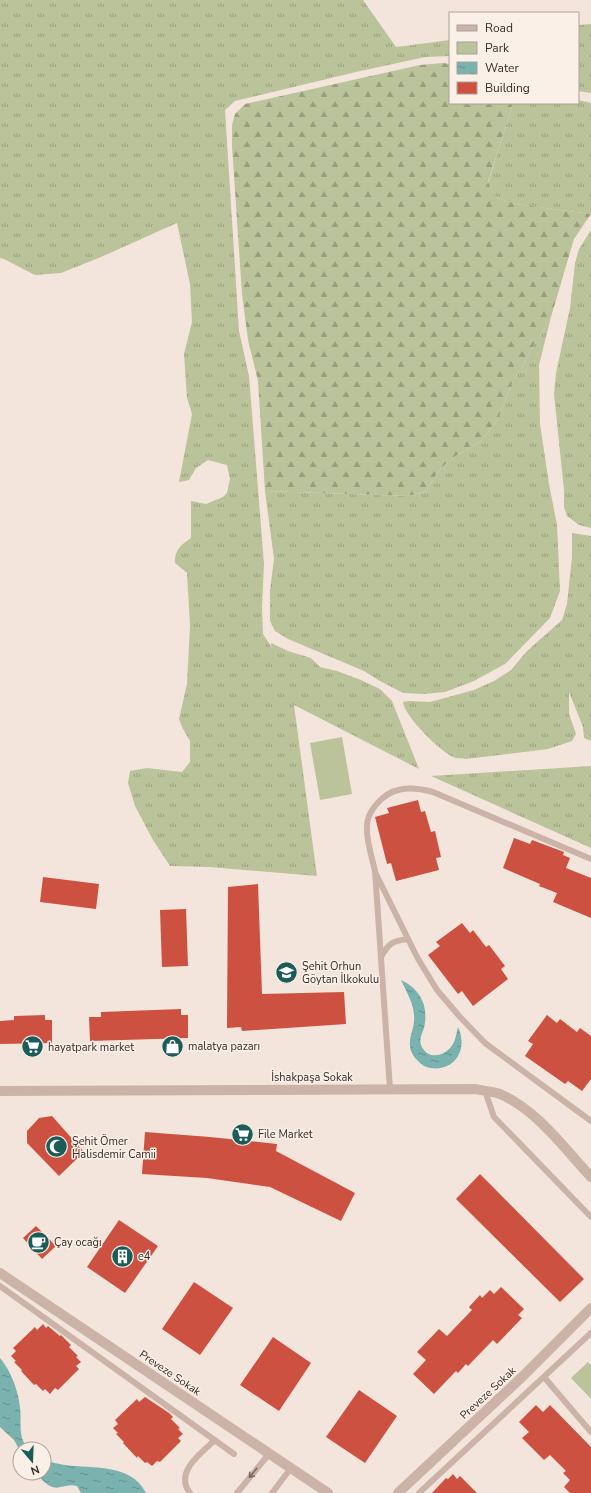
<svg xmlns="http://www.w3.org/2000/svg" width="591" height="1493" font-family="'Nunito Sans',sans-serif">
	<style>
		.grass { fill: url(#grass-tufts) }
		.forest { fill: url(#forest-firs) }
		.park { fill: #bbc39a }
		.water { fill: url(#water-ripples) }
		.building { fill: #cd5140 }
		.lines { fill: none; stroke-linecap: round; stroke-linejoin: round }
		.service { stroke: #ccb3a7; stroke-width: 6 }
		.minor { stroke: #ccb3a7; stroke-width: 10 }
		.tertiary { stroke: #ccb3a7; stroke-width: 10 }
		.oneway { stroke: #7b6861 }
		.labels { text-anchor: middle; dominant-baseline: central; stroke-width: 3; stroke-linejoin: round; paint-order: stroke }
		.poi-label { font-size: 11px; fill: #382b28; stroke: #fbf0e8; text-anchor: start }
		.street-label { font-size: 11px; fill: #382b28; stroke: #fbf0e8 }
	</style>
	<defs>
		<pattern id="grass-tufts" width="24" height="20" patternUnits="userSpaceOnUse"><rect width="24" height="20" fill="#bbc39a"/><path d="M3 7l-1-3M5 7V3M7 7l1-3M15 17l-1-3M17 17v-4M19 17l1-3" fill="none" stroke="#999f7e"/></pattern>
		<pattern id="forest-firs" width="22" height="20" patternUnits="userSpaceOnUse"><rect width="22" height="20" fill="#bbc39a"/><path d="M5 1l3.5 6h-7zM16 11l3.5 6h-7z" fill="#999f7e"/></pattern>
		<pattern id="water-ripples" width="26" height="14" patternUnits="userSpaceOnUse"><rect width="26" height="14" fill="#79b2ae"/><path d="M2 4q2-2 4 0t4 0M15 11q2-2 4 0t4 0" fill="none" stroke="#64918e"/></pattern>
	</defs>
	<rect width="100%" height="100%" fill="#f3e5db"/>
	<path class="grass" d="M0,0h363l33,47 54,-7v16l-25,1 -69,15 -121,29 -10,9 14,221 10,45 15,188 -2,43 1,27 9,14 -1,-5 17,8 23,7 9,9 17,4 24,9 19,9 12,12 27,68 -125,-64 23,171 -108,-9 -39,-1 -17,-26 -18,-34 -7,-23 2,-12 17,-3 35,4 8,-10v-21l-7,-12 -4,-10 8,-35 3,-58 -3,-53 -12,-10c-1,-13 7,-19 16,-25v-37l15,3 17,-7 4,-4 3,-14 -3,-14 -19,-5 -12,8 -7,12 -10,2 13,-68 -5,-16 -3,-44 8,-32 -2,-38 -13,-61 -76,34 -40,16 -26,2 -31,-16 -4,-1z
		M591,24v69l-13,-2v-66z
		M578,100l13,3v111l-76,-10 -20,-7 -7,-14 25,-80h65z
		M591,230v298l-12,-3 -12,-9 -3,-9v-17l-10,-96 2,-21 14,-65 5,-45 4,-14z
		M551,317l-12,48 1,59 9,60 8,41 3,66 -10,27 -45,46 -31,17 -29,11 -21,2 -21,-1 -23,-12 -16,-10 -76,-32 -13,-8 -5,-10v-31l4,-31 -9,-68 143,5 17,-4 15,-23 14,-12 28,-17 16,-21 14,-36z
		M572,533l19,3v205l-7,-3 -1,-11 -14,-35v22l7,20 -4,7 -24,8 -82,10c-4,-1 -9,0 -13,-2 -13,-6 -49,-41 -50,-55l6,-1 21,1 44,-12 20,-9 17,-11 16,-19 35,-31 5,-16 5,-47z
		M591,766v82l-160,-72z"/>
	<path class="forest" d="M443,63l7,1v39h63l-25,79 7,15 21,7 75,10 -17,25 -23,78 -39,66 -14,36 -16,21 -28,17 -14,12 -15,23 -17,4 -143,-5 -7,-110 -10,-41 -6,-46 -10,-148v-21l3,-11 10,-10 175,-39z"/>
	<path class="park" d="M342,737l10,57 -32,6 -10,-57z
		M588,1362l3,3v34l-20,-21z"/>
	<path class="water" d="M401,980c20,9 28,27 23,48 -2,6 -5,11 -3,17 5,13 19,13 28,4 6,-5 7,-14 9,-22 4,9 5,18 1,27 -6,15 -30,20 -41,7 -17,-17 -2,-29 -4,-46 -1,-13 -8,-24 -13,-35z
		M0,1358c11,13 18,32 20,49 2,16 -3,28 8,42h-8v2l-6,-11 -14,-13z
		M44,1460c7,2 14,4 21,5 28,4 66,-2 81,28h-65l-4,-7c-6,-2 -11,0 -17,1 -10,3 -18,-7 -24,-14h8z"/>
	<path class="building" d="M418,800l3,12 4,-1 6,21 4,-1 6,26 -5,1 3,12 -43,11 -5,-18 -4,1 -12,-47 14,-4 -2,-5z
		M514,838l16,6 2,-4 32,12 -1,3 7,3 -4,10 25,10v40l-38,-16 4,-9 -18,-7 1,-2 -37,-16z
		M43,877l56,7 -3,25 -56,-7z
		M258,884l4,110 82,-2 2,32 -104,7 -1,-4 -14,1 1,-141z
		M186,909l2,57 -26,1 -2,-57z
		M462,923l8,10 3,-3 13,17 3,-2 16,21 -4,3 7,10 -35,27 -11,-15 -4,3 -30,-39 12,-9 -4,-4z
		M181,1009v6h7v23l-98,3 -1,-24h12v-5z
		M45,1015v5h7v23l-52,1v-23l14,-1v-4z
		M547,1015l10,8 3,-4 17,13 3,-4 11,8v43l-9,12 -14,-10 -3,3 -40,-28 8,-12 -5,-3z
		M52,1116l32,36 -25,24 -32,-33v-12l12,-13z
		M145,1132l65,5 67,7 -1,7 79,42 -14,28 -71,-34 -63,-9 -65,-4z
		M480,1174l104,105 -24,23 -104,-103z
		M119,1220l39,26 -33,47 -38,-26z
		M36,1226l20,20 -14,13 -19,-21z
		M194,1282l39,26 -33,47 -38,-26z
		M501,1287l23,22 -6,6 4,3 -25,26 -4,-4 -25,26 -2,-2 -8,9 -2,-2 -22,23 -21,-20 13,-14 -9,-8 22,-23 8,7 25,-26 -3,-3 11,-12 2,3 8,-8 4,4z
		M43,1324l3,4 2,-2 12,10 1,-1 10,10 -2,2 9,9 -2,1 5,5 -5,4 3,3 -21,21 -3,-2 -5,6 -5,-5 -2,2 -7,-7 -2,1 -13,-14 1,-1 -8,-8 2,-1 -5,-5 5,-5 -3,-3 22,-21 2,3z
		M273,1337l38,26 -32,48 -39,-26z
		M359,1390l38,26 -32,47 -39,-26z
		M145,1397l24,16 4,4 -2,2 9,9 -2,1 5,5 -5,4 3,3 -21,21 -3,-1 -5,5 -5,-4 -2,1 -7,-7 -1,2 -14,-15 1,-1 -8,-8 2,-1 -5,-5 5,-4 -3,-4 22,-21 2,3z
		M536,1405l7,7 7,-7 41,42v46h-21l-6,-6 6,-7 -7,-7 3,-2 -16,-16 -6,5 -22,-22 7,-6 -10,-10z
		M453,1474l4,5 3,-3 17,17h-45l14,-15 2,1z"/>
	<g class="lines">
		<path class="service" d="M376,874l41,83 20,33 23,27 25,26 106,78
			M381,957c8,-14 11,-16 27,-18
			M390,1089l-15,-218c-3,-14 -11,-37 -7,-52 1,-4 4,-9 7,-13 15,-20 36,-20 58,-14l158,67
			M485,1091l9,26 97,100
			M0,1286l234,168
			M544,1377l47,55
			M190,1493c-16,-21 11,-40 25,-53
			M237,1493l32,-39
			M272,1493l19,-25
			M419,1493l172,-160"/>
		<path class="minor" d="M0,1273l328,220
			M398,1493l124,-116 69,-69"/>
		<path class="tertiary" d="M0,1091l476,-2c7,2 16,2 24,5 37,16 64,54 91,83"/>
	</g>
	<defs><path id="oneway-shaft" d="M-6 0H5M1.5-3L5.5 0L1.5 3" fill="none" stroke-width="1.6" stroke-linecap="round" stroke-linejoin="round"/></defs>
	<use class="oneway" href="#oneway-shaft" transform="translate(253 1473) rotate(129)"/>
	<defs>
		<symbol id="school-disc" viewBox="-11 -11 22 22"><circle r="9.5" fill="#1b5c59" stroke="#fbf0e8"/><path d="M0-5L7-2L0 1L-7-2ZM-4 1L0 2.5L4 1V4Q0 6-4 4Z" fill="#fff"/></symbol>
		<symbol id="shop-disc" viewBox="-11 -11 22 22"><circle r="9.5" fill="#1b5c59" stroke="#fbf0e8"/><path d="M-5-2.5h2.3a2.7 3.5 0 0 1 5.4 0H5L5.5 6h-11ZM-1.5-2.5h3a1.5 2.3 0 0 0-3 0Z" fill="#fff"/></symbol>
		<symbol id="supermarket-disc" viewBox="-11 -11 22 22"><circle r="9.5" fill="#1b5c59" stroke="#fbf0e8"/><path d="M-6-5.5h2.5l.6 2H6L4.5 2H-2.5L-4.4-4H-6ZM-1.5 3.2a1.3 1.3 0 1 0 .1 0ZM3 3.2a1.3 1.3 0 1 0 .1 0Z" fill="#fff"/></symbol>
		<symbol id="mosque-disc" viewBox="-11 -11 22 22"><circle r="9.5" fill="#1b5c59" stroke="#fbf0e8"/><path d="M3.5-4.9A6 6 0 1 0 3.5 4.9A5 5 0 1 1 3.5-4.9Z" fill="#fff"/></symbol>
		<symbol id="cafe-disc" viewBox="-11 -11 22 22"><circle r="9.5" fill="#1b5c59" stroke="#fbf0e8"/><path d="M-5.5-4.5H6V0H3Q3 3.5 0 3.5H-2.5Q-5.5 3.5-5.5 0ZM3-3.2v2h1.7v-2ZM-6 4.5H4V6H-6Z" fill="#fff"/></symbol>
		<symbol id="building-disc" viewBox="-11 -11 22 22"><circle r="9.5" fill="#1b5c59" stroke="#fbf0e8"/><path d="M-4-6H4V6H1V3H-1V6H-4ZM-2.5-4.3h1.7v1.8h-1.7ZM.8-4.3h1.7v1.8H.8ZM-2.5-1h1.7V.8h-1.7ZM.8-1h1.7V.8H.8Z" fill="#fff"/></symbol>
	</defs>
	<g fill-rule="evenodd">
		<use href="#school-disc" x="274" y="960" width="25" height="25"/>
		<use href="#shop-disc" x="160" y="1034" width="25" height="25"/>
		<use href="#supermarket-disc" x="20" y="1034" width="25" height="25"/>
		<use href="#supermarket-disc" x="230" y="1122" width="25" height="25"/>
		<use href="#mosque-disc" x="44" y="1134" width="25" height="25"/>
		<use href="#cafe-disc" x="26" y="1230" width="25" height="25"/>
		<use href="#building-disc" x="110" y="1244" width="25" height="25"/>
	</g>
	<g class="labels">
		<g class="poi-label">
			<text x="302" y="966">Şehit Orhun<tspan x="302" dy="13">Göytan İlkokulu</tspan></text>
			<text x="188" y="1046">malatya pazarı</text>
			<text x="48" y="1047">hayatpark market</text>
			<text x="258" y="1134">File Market</text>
			<text x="72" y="1141">Şehit Ömer<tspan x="72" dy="13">Halisdemir Camii</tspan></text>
			<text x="54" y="1242">Çay ocağı</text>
			<text x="138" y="1256">e4</text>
		</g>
		<g class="street-label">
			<text x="312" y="1077">İshakpaşa Sokak</text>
			<text transform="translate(170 1373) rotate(34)">Preveze Sokak</text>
			<text transform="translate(488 1393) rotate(-43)">Preveze Sokak</text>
		</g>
	</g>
	<rect x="449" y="12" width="130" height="92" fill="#fbf0e8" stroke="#ada19b"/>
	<rect x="457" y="25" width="20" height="6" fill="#ccb3a7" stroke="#ada19b"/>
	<text x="485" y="32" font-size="12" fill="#382b28">Road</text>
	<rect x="457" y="42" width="20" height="12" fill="#bbc39a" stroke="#ada19b"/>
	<text x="485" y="52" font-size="12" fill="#382b28">Park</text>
	<rect x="457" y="62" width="20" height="12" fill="url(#water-ripples)" stroke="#ada19b"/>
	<text x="485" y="72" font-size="12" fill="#382b28">Water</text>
	<rect x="457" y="82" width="20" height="12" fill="#cd5140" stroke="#ada19b"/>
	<text x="485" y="92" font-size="12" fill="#382b28">Building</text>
	<g transform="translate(32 1461) rotate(161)"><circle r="19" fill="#fbf0e8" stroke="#ada19b"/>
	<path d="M0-3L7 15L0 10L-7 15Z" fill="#1b5c59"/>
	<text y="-6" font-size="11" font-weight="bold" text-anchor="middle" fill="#382b28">N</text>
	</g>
</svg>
